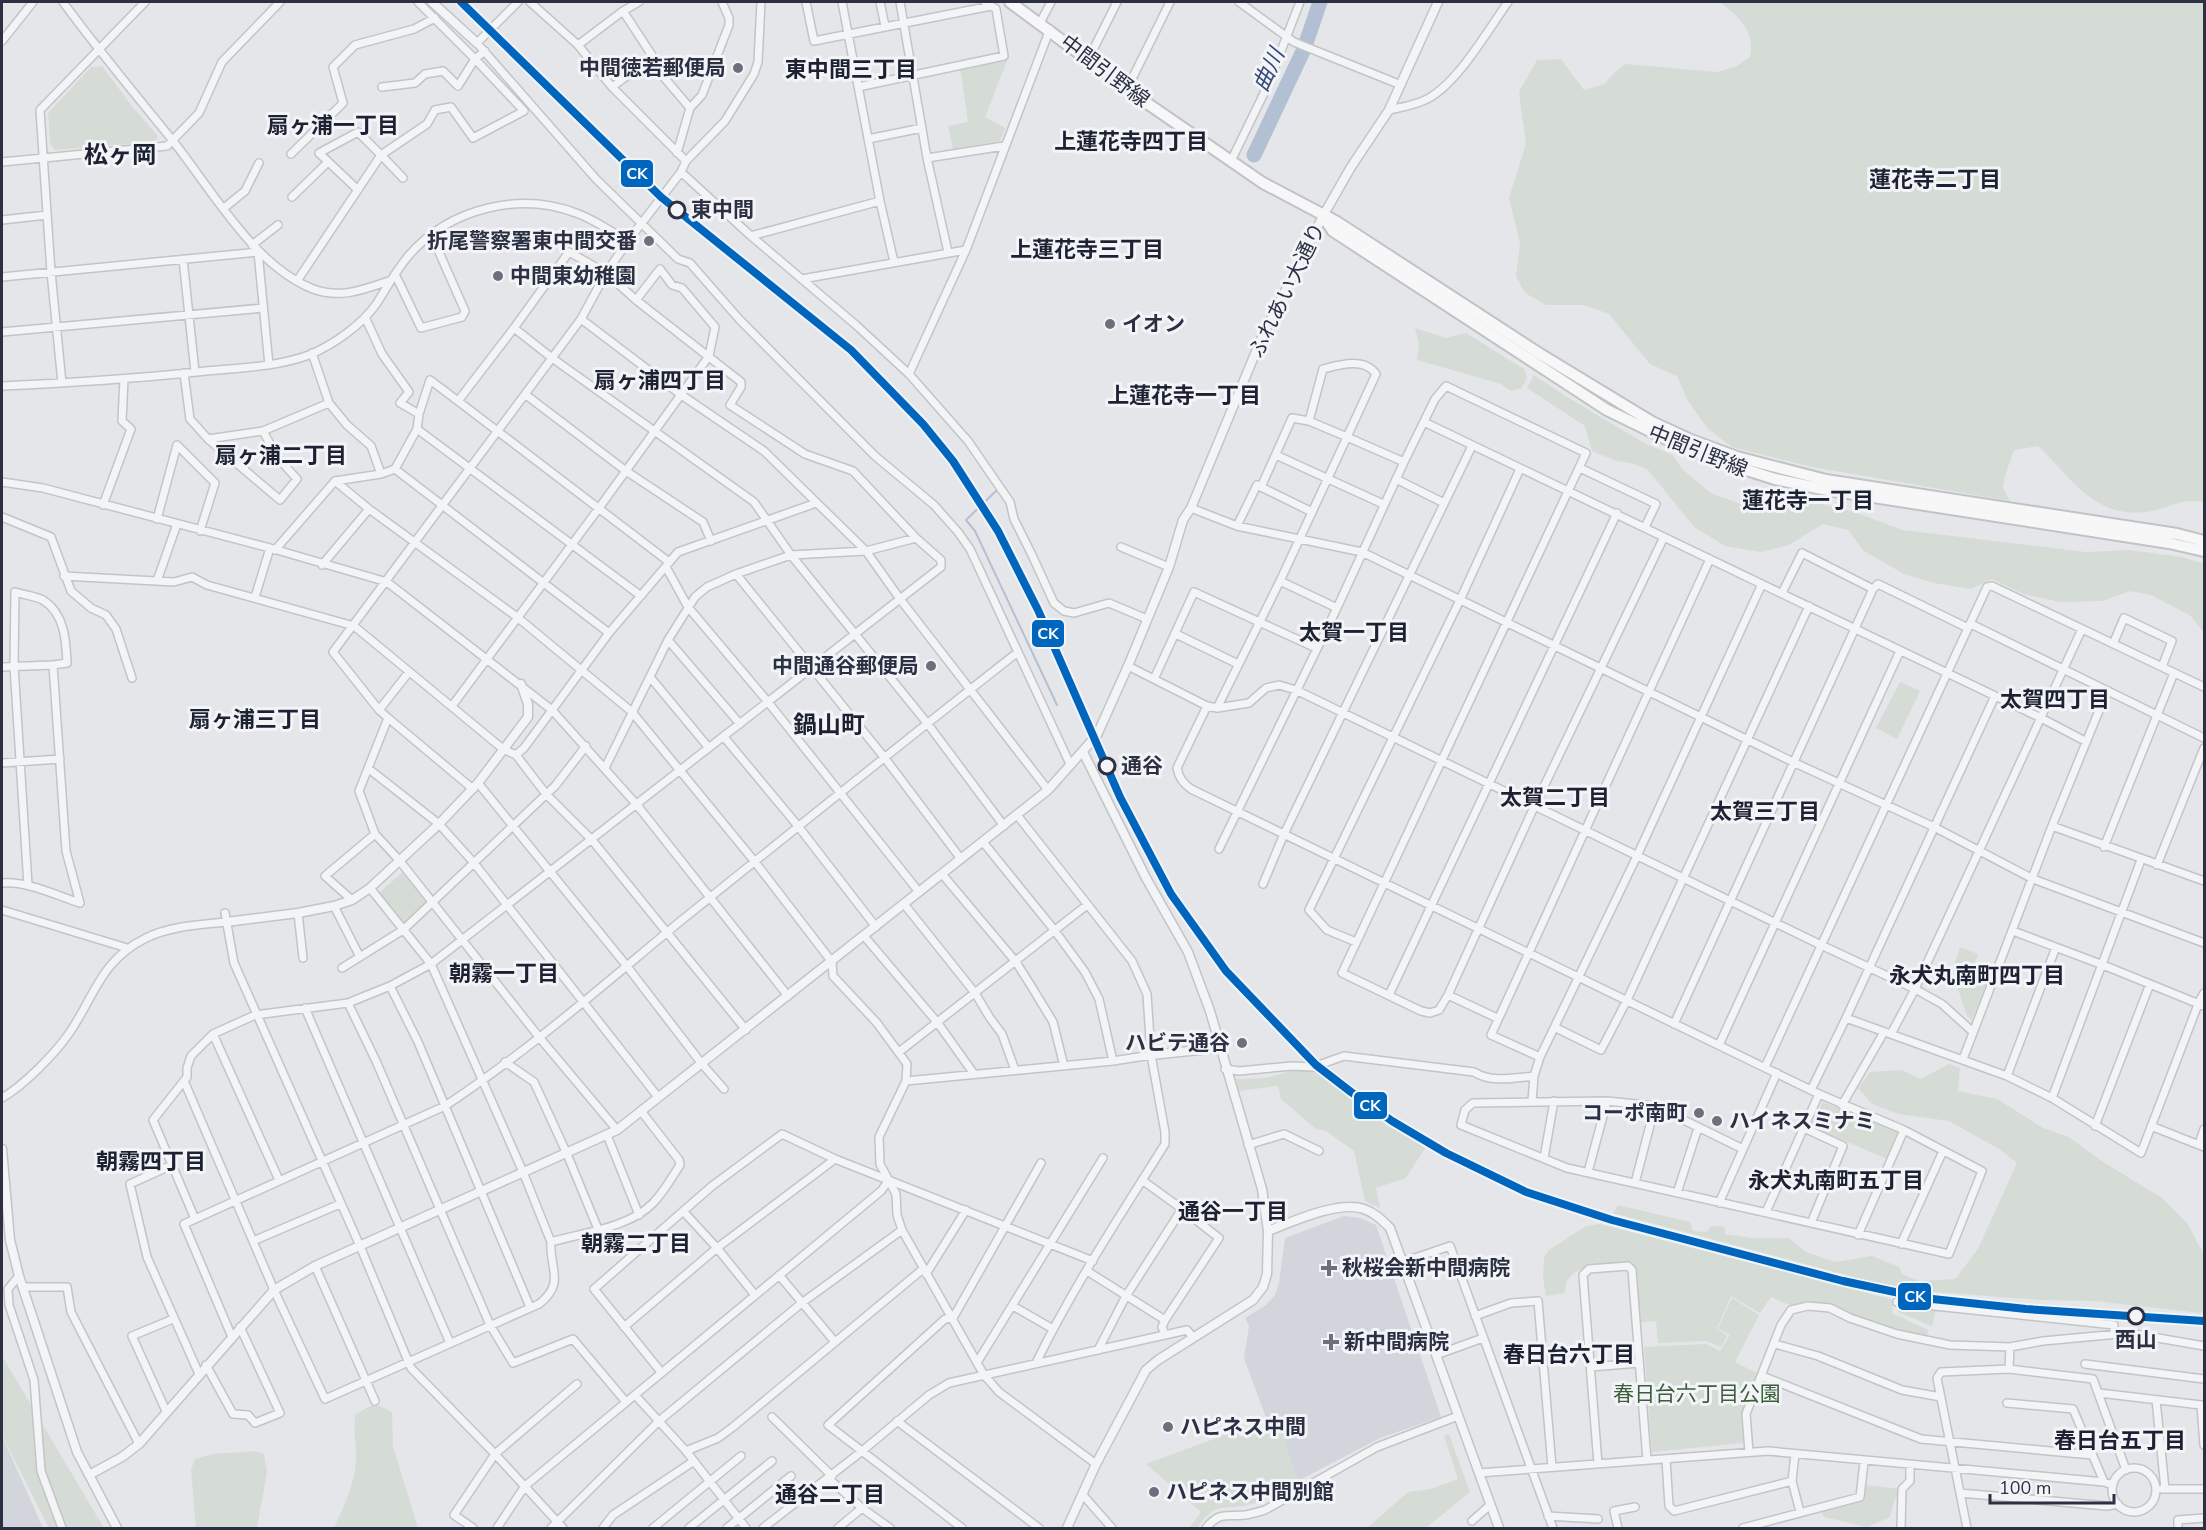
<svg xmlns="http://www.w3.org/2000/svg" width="2206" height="1530" font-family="'Nunito Sans','Noto Sans JP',sans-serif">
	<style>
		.built { fill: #d3d5dc }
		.green { fill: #d4dcd5 }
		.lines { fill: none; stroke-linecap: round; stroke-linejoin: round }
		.stream { stroke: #b3c0d3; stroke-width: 2 }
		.river { stroke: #b3c0d3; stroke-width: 15 }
		.minor-casing { stroke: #c3c4c7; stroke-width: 10 }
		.tertiary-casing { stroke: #c3c4c7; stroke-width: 11 }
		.primary-casing { stroke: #c0c3c7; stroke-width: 14 }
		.minor { stroke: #f3f4f6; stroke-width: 7 }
		.tertiary { stroke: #f3f4f6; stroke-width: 8 }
		.primary { stroke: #f7f7f7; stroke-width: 10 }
		.rail-1-casing { stroke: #f2f4f8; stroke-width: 12 }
		.rail-1 { stroke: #0065bd; stroke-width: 8 }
		.poi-dot { fill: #6c707d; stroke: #f2f4f8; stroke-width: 2 }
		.stop-dot { fill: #f2f4f8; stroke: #2b3143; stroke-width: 3 }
		.labels { text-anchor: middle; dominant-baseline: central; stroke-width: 6; stroke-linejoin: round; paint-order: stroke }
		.poi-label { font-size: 21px; font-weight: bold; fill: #2b3143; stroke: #f2f4f8; text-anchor: start }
		.street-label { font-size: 21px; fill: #2b3143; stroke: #f2f4f8 }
		.stop-label { font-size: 21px; font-weight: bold; fill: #2b3143; stroke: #f2f4f8; text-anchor: start }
		.park-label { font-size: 21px; fill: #3b5e38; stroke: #f2f4f8 }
		.neighbourhood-label { font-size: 22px; font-weight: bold; fill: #1d2233; stroke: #f2f4f8 }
		.water-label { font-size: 22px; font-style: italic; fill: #354b76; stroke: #f2f4f8 }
		.quarter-label { font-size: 24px; font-weight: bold; fill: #1d2233; stroke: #f2f4f8 }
		.line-badge { stroke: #f2f4f8; stroke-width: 2 }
		.badge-label { font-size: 16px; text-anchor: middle; font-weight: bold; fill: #fff }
	</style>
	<rect width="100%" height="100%" fill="#e5e6e9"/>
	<path class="built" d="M1344,1216l16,2 16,7 65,192 -61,21 -82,43 -20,-58 -9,3 -25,-68 5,-32 -4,-8 21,-13 9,-10 4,-12 6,-45z
		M2,1436l41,92h-41z"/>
	<path class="green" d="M1720,2h484v500c-25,-4 -30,5 -53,9 -56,10 -77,-31 -113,-65l-24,4 -9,25 -2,13 7,13 -198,-34 -80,-20 -24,-18 -20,-28 -11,-25 -27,-12 -41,-50 -25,-9h-38l-21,-12 -9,-17 4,-33 -11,-45 17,-54 -7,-52 18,-32 24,-1 23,31 21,-6 6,-8 14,-12 93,8 19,-6 13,-9c6,-25 -12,-41 -30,-55z
		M1009,56l-24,61 20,11 -5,13 -47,8 -5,-23 20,-4 -8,-55z
		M102,66l29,39 27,31 -3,6 -100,8 -5,-6 -2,-31 43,-46z
		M1415,328l31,10 20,-5 58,36 3,9 -5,10 -11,3 -10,-7 -84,-24 2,-17z
		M1534,375l38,25 74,44 27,11 10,15 28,23 30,11 33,4 22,-10 59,14 47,18 184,22 43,-2 53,7 22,7v69l-13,-17 -40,-21 -21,-4 -27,10 -43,1 -37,-8 -31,-15 -21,10 -37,-6 -30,-9 -40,-23 -16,-21 -25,-6 -34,21 -28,7 -36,-6 -31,-19 -46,-57 -17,-7 -15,-2 -24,-10 -7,-25 -58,-38z
		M1900,682l20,9 -23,48 -21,-11z
		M404,871l25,31 -25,24 -25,-33z
		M1960,947l18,7 -6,15 17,8 -17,43 -5,-4 -15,-45z
		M1949,1064l11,4 -2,23 39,8 46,29 26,9 31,23 62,38 25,25 17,32v55l-3,3 -106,-12 -54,-1 -120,-9 -52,-10 -256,-68 5,-8 72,17 3,9 13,1 6,-6 13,1v7l26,4h38l17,14 29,10 37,-6 27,11 3,7 17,7 36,-2 23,-30 39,-86 -18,-14 -50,-28 -51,-7 -26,-10 -14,-16 12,-16 31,-2 20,9z
		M1295,1070l22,1 108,77 -19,30 -30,10 4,20 -15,-7 -11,-50 -28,-20 -10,-2 -35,-30 -3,-13 -39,5 -3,-12 29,-1z
		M1823,1102l75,30 -11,27 -77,-33z
		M1600,1224l294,76 -2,13 36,17 -1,7 -73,-20 -24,-11 -36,1 -23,-10 -11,16 -29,-17 -14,32 10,8 -6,11 -14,-6 -49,2 -2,-22 -15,1 -6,-53 -6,-7c-21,1 -66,1 -64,31l-19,3 -3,-18 1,-21 5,-7 37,-24z
		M1732,1298l27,17 -24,47 24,12 -17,39 1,30 -91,9 -8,-105 62,-3 14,7 10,-16 -12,-7z
		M1899,1305l37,4 -4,17 -34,-14z
		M2,1356l102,172h-55l-47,-93z
		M372,1405l10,2 10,5 1,34 25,82h-84c10,-22 20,-42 22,-67 1,-16 -4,-31 0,-47z
		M1278,1422l20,59c-14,7 -28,17 -43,22 -30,10 -36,-6 -58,25h-8l12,-16 -55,-48 92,-34 2,7z
		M1449,1434l21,58 -44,36h-59l41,-36 23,-3 27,-10 -14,-43z
		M255,1451l9,3 3,18 -10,56h-61l-5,-58 4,-11 18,-5z
		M1866,1485l33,4 1,8 -5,1 -5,19 -23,10 -43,-10 -3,-6 43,-10z"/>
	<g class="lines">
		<path class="stream" d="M997,490l-31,30 9,11 82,174"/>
		<path class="river" d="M1254,155l50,-106 16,-47"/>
		<defs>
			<path id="minor" d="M63,2c35,48 73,93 110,139 39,49 81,125 140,148 27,10 50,1 76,-8
				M518,2l-41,41 119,136 82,80 12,4 49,56 136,137 59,49 24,27 12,17 100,215
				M530,2l48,43 34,42 74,74
				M639,2l-16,9 30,46 3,11 34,40
				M806,2l8,39 177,-35
				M842,2l38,199 14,61
				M880,2l5,24
				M900,2l27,156 21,94
				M1239,2l55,40 107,43
				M1040,23l11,-21
				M2,41l31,-39
				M578,45l45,-34
				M1088,60l29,-58
				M382,87l33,-4 10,-9 18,-3 15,15 17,-27 10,-8
				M612,87l41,-30
				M858,87l146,-31 -8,-47 -11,-7
				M1127,89l43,-87
				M1389,110c13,-3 28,-5 40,-12 30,-17 59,-68 79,-96
				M868,139l54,-11
				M677,153l13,-45 12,-13 27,-70v-7l-7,-16
				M291,154l52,-51 -10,-36 22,-22 59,-16 21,-11
				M927,158l77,-12
				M1231,161l36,-74 33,-85
				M2,162l165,-16 32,-33 23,-51 58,-60
				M681,172l70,64 105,89 53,49 59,67 42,61 4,17 18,36 22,48 10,8 10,2 35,-10 38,16
				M403,178l-22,-23 46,-31 8,-14 16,-3 22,31 51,-27 -49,-52 -57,-57
				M292,197l36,-35
				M224,208l21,-17 14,-28
				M2,220l45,-5
				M751,236l129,-35
				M252,245l26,-20
				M258,252l11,113
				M183,259l12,113
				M395,274l26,54 41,-11 3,-6 -34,-77
				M2,277l256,-25
				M802,279l164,-29
				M297,281l84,-126 -23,-23 -39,21 39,37
				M365,317l17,37 27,38 -9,11 19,11
				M581,319l99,75 84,57 102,100 34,48 148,191
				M514,328l38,30 202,144 37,53 136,168 77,103
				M2,332l261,-24
				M312,353l17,50 18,22 24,21 10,28
				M184,373l6,46 18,20 72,61 17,-21 -20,-22 -14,-26
				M909,374l57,-124 84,-221
				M62,383l-11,-111 -11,-162 105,-108
				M2,386c65,-3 130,-7 195,-14 37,-4 76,-4 112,-17 24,-10 53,-30 68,-52 10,-16 20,-34 33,-49 40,-45 109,-63 166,-41 18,6 35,19 52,28
				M526,395l100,76 77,51 8,19
				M458,401l211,161
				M1424,422l617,296 44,23
				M417,429l224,167
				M208,439l55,-8 66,-28
				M1276,455l107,49
				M1580,468l76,36 -11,23
				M395,469l214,164
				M1396,479l48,24
				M335,481l34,28 148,108 115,95 123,150 77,100 1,14 44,47 30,41 -1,17 -27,56 1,27 16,30 1,21 5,15 82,145 15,17 97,72
				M2,482l41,6 227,60 117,34 165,128 85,95 151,191
				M1261,487l51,25
				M103,505l28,-76 -9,-8 2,-42
				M1191,508l46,18 125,26 431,210 141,65 99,52 171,64
				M2,517l49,20 20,54 20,17 15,7 10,14 16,49
				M157,519l20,-74 38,38 -15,48
				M1237,526l20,-41 4,2 31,-69 17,3 38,16 29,-63c-12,-17 -37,-9 -53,-5l-14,52
				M1121,547l48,20
				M322,565l47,-56
				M666,567l22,40 80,95 151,190
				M736,574l148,183 77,102
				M64,576l110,6 18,-5 15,8 147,41 149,123 13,6 30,39 46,46 154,190
				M157,581l20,-57
				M1280,581l57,27
				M1782,593l20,-40 71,36
				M255,597l15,-49
				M1971,624l233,114
				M1176,634l62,30
				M668,640l72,84
				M2113,644l11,-26 48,23 -10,26
				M1128,666l79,40 10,2 32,-5 17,-15 13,-3 17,5 525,255 94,44 27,15 31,28
				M2,667l51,-2 13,186 14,52c-25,-8 -52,-22 -78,-20
				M650,677l59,71
				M1154,679l40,-87 122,56
				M452,706l147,-198 110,-152 6,-29 -33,-39 -10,-3 -12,-16 -24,31
				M1207,706l-30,62c2,10 6,15 14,21l628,305 85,36 78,41 -33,83 -382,-86 -106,-43 4,-15 8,-7 134,-2 48,5 88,43
				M1217,708l63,-127 67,-144 57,25
				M379,710l30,-38
				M388,718l85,71
				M724,737l74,89 78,101
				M516,755l8,-7 85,-115 69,-81 138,-49
				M2,763l58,-4
				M605,768l63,-128 27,-43 12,-10 29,-13 55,-19 75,-4 50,-13
				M369,769l70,55 35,39 184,234
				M478,783l148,182 76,99 22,25
				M1017,815l115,146 15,33 4,61 14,77v12c-45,72 -92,143 -129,219
				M2052,826l152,55
				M375,834l24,26 140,177 78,93
				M983,842l72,89 30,41 14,27 14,62
				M2104,847l70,-174
				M1219,849l118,-241 67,-146 31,-63 11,-13 140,67 -244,520 79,38 9,2 9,-3 9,-15 87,-190 129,-268
				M2157,865l47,-117
				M942,874l74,88 17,27 20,33 11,44
				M1263,884l21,-50 188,-388
				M28,885l-14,-219 1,-74c9,3 20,4 28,8 22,14 23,41 24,63l-14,2
				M352,900l-27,-24 50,-42 -16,-43 29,-73 -9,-8 -46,-58 248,-333 25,-46 22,-32 53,-69 5,-11 39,-40 29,-47 4,-12 3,-60
				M904,904l71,89 15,25 12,16 13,36
				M334,906l26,51
				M2,910l125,38
				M225,913l9,50 126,283 51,122 84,86 68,74
				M298,913l5,45
				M2013,931l90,34 101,41
				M864,936l73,86 37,52
				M1356,942l-29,-12 -18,-20 151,-310 60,-131
				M342,968l61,-38 152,-144 31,-40
				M390,986l28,56 112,265
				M1389,995l228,-482
				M1448,995l49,23
				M348,1003l28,58 114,264 23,38 60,-24 53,63
				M305,1008l145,335
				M1846,1018l161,58 45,22 89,55 58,-151 5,-9
				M1674,1024l199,-435 5,-5 90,44
				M1556,1028l45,22 26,-50 182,-394
				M213,1034l66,146
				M1891,1034l24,-45 167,-360
				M1719,1045l181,-394
				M899,1052l188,-147
				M1540,1057l-49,-22 219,-476
				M1963,1059l89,-233 55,-135
				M505,1062l29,20 33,72 31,75
				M1765,1067l222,-480 5,-1 212,101
				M1225,1069l14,2 53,-5 21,1 31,-11 130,16c17,11 40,6 60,4
				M2007,1076l49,-129
				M184,1081l90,209 51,109 214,-95c27,-21 10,-36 12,-62l-28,-70 -92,-208 -61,-76
				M906,1081l207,-20 38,-6
				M1811,1090l35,-72 149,-322
				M2,1098c22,-13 53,-44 68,-66 25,-37 31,-72 76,-94 24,-12 53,-13 80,-16
				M2052,1098l89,-238
				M1532,1101l2,-25 6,-19 97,-201 125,-272
				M1842,1105l42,-73
				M2095,1126l55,-142
				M2151,1126l53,21
				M1804,1128l39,18 -32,77
				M607,1135l32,80
				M2199,1144l5,-15
				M1248,1145l36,-11 35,17
				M1544,1158l10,-57
				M172,1165l-42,19 17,73 52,117
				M1588,1172l19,-71
				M1635,1183l20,-77
				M1677,1193l21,-65
				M1719,1203l58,-130
				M683,1211l34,37 38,47
				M1766,1212l53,-118
				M195,1219l-42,-99 34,-43v-9l4,-12 22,-22 42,-19 93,-12 42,-17 41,-22 510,-397v-7l-25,-22 -63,-67 -48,-17 -75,-49 11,-18v-5l-105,-82 -30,-27 -37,-21 -55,76 -56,73 -28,-21 -11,34 -2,15 -22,40 -14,5 -46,7 -60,69
				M1858,1235l46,-105
				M253,1241l87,-37
				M551,1242c31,-9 80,-15 102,-39 11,-11 19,-26 27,-38l-1,-5 -38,-49
				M1901,1244l42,-93
				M1403,1262l47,-16 103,282
				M315,1266l60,135
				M1087,1271l78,49 -3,7 3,8
				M926,1274l40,-64
				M779,1275l56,67
				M19,1276l-11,13 1,16 25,75 7,91 21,57
				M23,1287h44l4,25 68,132
				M1897,1302l217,23v8
				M1013,1306l40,23
				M1475,1316l36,-13 27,-2 14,166
				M1165,1320l54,-82 -37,-29
				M624,1327l93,-79 118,-89
				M232,1337l-48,-113 261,-118c82,-54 156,-119 232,-182 113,-91 226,-182 341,-272
				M1775,1344l43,12 84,34 39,7
				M1098,1350l28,-54 56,-87 -40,-29
				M1436,1355l47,-17
				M978,1361l125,-203
				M2085,1364l119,15
				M206,1365l27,49 15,1 7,8 25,-10 -40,-86
				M1591,1367l48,-4
				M2009,1369l1,-22
				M661,1372l-67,-83 118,-103 70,-52 53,25 258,102
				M1762,1376l159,63 171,16
				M2099,1393l102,12 3,40
				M635,1395l51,56 60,77
				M2156,1400l9,89
				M2007,1403l66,6 31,73
				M166,1411l-34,-75 41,-17
				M772,1417l60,59
				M897,1421l142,107
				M686,1451l32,-13 15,-11 190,-158
				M1749,1452l-3,-38 35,-89 10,-15 17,-4 22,2 20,10 47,16 53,11 60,2 33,-6 86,-8 75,13
				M1795,1454l-3,27 8,31
				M1666,1459l3,47 5,5 118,-30
				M1598,1464l-15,-189 6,-6 39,-3 4,4 15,190
				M2112 1490a22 22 0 1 1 44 0a22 22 0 1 1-44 0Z
				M1479,1473l289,-22 336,31 9,3
				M828,1478l34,30 28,20
				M2162,1489h42
				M1960,1493l147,13 11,-2
				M1083,1495l29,33
				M1548,1516l50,3
				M1472,1521l18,-16
				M473,1528l-19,-13 41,-61 82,-70
				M497,1528l28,-42 356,-295 8,-11
				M551,1528l108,-107 144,-119 99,-72
				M603,1528l10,-13 81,-54
				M653,1528l88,-72
				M689,1528l83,-67
				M727,1528l64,-52
				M763,1528l98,-76 68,-57 20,-12 238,-53 6,7
				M838,1528l24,-20
				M962,1528l-134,-103 117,-106 8,-1 88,-155
				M1206,1528c14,-17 20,-11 39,-13 7,-1 13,-3 20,-5l112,-63 81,-31
				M1618,1528l-4,-17 21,-4
				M1743,1528l117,-31 4,-35
				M1901,1528l1,-39 8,-8v-16
				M1967,1528l-30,-150 4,-6 68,-3 84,10 33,91
				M2178,1528v-8l26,-2"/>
			<path id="tertiary" d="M432,2l45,41
				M226,922l72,-9 36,-7 18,-6 18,-12 69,-64 39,-41 50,-66v-13l-7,-20
				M1151,1055l68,-7
				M2,1149l8,91 9,36 58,176 40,76
				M1268,1231c24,-9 71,-31 96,-22 11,4 18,11 26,19l109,300
				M89,1475l33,-18 17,-13 135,-154 41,-24 302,-136 431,-340 49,-55 31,-69 41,-99 14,-47 8,-12 71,-171 61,-121 28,-49 38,-57 49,-108
				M1067,1528l29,-64 50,-94 12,-10 95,-60 10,-13 4,-13 1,-43 -6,-42 -52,-178 -22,-59 -42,-74 -63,-126"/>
			<path id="primary" d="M1010,2l131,97 122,84 74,39 203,132 112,68 39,18 46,17 89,23 351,54 27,7
				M1323,216l10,15 274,179 78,38 46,17 44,14 47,10 347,54 35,8"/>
		</defs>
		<use href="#minor" class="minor-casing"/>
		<use href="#tertiary" class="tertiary-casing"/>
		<use href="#primary" class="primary-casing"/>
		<use href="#minor" class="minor"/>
		<use href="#tertiary" class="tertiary"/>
		<use href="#primary" class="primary"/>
		<defs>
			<path id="rail-1" d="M461,2l200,195 190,153 72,74 30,37 45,70 40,79 82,187 51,97 55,77 90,94 35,27 41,29 54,32 80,39 86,28 231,61 80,17 103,11 178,12"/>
		</defs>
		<use href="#rail-1" class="rail-1-casing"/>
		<use href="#rail-1" class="rail-1"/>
	</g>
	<g class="poi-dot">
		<circle cx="738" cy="68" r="6"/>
		<circle cx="649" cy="241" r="6"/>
		<circle cx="498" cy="276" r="6"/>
		<circle cx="1110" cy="324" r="6"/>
		<circle cx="931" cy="666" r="6"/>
		<circle cx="1242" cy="1043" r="6"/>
		<circle cx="1699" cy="1113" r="6"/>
		<circle cx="1717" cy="1121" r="6"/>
		<path d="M1326 1259h6v6h6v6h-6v6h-6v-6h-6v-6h6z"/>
		<path d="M1328 1333h6v6h6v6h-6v6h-6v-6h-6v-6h6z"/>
		<circle cx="1168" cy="1427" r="6"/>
		<circle cx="1154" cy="1492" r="6"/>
	</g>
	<g class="stop-dot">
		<circle cx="677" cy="210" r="8"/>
		<circle cx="1107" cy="766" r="8"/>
		<circle cx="2136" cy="1316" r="8"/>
	</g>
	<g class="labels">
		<g class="poi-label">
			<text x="726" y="68" text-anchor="end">中間徳若郵便局</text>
			<text x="637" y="241" text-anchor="end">折尾警察署東中間交番</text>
			<text x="510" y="276">中間東幼稚園</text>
			<text x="1122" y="324">イオン</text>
			<text x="919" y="666" text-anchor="end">中間通谷郵便局</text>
			<text x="1230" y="1043" text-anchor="end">ハビテ通谷</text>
			<text x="1687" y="1113" text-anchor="end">コーポ南町</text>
			<text x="1729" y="1121">ハイネスミナミ</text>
			<text x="1342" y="1268">秋桜会新中間病院</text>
			<text x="1344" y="1342">新中間病院</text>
			<text x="1180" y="1427">ハピネス中間</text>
			<text x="1166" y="1492">ハピネス中間別館</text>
		</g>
		<g class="street-label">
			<text transform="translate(1105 71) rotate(37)">中間引野線</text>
			<text transform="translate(1287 290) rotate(-64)">ふれあい大通り</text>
			<text transform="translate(1698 451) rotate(22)">中間引野線</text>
		</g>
		<g class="stop-label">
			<text x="691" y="210">東中間</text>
			<text x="1121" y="766">通谷</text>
			<text x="2136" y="1340" text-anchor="middle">西山</text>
		</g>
		<g class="park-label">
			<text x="1697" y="1394">春日台六丁目公園</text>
		</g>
		<g class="neighbourhood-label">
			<text x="851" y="70">東中間三丁目</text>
			<text x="333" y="126">扇ヶ浦一丁目</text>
			<text x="1131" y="142">上蓮花寺四丁目</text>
			<text x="1935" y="180">蓮花寺二丁目</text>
			<text x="1087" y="250">上蓮花寺三丁目</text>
			<text x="660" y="381">扇ヶ浦四丁目</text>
			<text x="1184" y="396">上蓮花寺一丁目</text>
			<text x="281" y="456">扇ヶ浦二丁目</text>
			<text x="1808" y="501">蓮花寺一丁目</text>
			<text x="1354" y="633">太賀一丁目</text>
			<text x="2055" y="700">太賀四丁目</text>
			<text x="255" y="720">扇ヶ浦三丁目</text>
			<text x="1555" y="798">太賀二丁目</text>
			<text x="1765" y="812">太賀三丁目</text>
			<text x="504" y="974">朝霧一丁目</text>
			<text x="1977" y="976">永犬丸南町四丁目</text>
			<text x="151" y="1162">朝霧四丁目</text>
			<text x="1836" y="1181">永犬丸南町五丁目</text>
			<text x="1233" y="1212">通谷一丁目</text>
			<text x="636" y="1244">朝霧二丁目</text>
			<text x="1569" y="1355">春日台六丁目</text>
			<text x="2120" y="1441">春日台五丁目</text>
			<text x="830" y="1495">通谷二丁目</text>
		</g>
		<g class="water-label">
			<text transform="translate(1269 70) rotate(-65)">曲川</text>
		</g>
		<g class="quarter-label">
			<text x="120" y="155">松ヶ岡</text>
			<text x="829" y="725">鍋山町</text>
		</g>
	</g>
	<g class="line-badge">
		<rect x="620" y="159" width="34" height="29" rx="6" fill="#0065bd"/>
		<rect x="1031" y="619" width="34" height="29" rx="6" fill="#0065bd"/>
		<rect x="1353" y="1091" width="35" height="29" rx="6" fill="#0065bd"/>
		<rect x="1897" y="1282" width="35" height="29" rx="6" fill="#0065bd"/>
	</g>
	<g class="badge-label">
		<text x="637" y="179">CK</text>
		<text x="1048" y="639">CK</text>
		<text x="1370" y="1111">CK</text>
		<text x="1915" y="1302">CK</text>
	</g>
	<rect width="2206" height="1530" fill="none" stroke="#2b3143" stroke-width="6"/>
	<path d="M1990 1494v9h124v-9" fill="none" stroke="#2b3143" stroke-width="3"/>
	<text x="1999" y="1494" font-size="18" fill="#2b3143" stroke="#f2f4f8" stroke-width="4.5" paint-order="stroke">100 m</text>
</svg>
